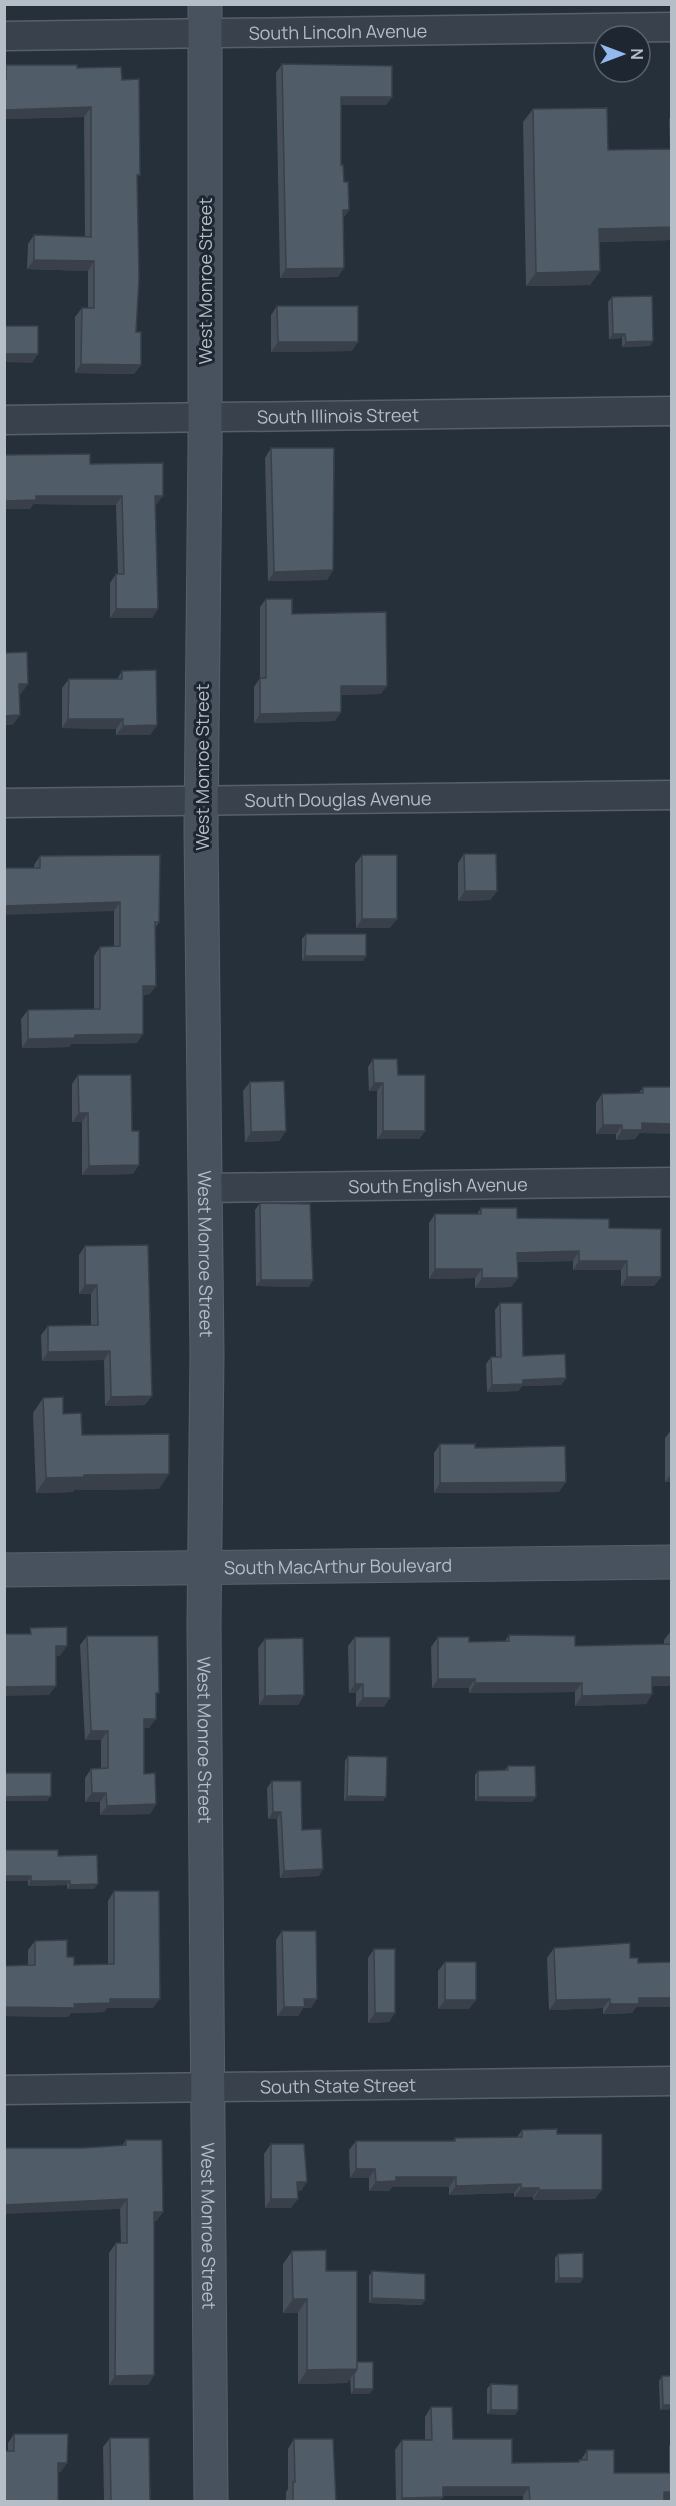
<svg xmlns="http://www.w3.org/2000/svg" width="676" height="2506" font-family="Manrope,sans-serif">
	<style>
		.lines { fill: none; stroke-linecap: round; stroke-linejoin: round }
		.street-casing { stroke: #57606a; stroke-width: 31 }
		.secondary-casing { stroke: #57606a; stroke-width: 35 }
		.street { stroke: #39424c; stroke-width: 28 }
		.secondary { stroke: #48515e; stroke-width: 33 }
		.wall { fill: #464f5a }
		.shaded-wall { fill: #39404a }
		.building { fill: #515c69; stroke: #39404a; stroke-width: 1.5 }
		.labels { text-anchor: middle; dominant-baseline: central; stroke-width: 6; stroke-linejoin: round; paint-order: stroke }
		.street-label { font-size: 18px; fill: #b5bdc7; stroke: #1e2731 }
	</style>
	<rect width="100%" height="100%" fill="#26303b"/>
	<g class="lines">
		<defs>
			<g id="street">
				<path id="s1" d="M4,36l668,-9"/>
				<path id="s2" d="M4,420l668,-9"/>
				<path id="s3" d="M4,803l668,-8"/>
				<path id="s4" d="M206,1188l466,-6"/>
				<path id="s5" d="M4,2090l668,-9"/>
			</g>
			<g id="secondary">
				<path id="s6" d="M205,4v444l-4,383 6,523 -3,270 7,878"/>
				<path id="s7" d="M4,1570l668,-8"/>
			</g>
		</defs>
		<use href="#street" class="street-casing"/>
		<use href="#secondary" class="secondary-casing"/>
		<use href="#street" class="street"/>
		<use href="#secondary" class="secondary"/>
	</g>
	<path class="wall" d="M282,64l110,33 -6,8h-45v60l8,45 -6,8 -5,59 -58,1 -4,-205z
		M6,65l71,3 45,12 15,100 -1,152 5,33 -7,9 -59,-1v-56l7,-9h6v-37l-61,-2 1,-25 6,-9 51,2 -1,-120 -80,2v-52z
		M533,109l75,41 62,-1 -1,-30 3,-4v125l-73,2 1,29 -10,14 -64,1 -3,-164z
		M612,297l38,49 -28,1v-9l-13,1 -1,-37z
		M277,306l75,45 -81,1v-37z
		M271,448l62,122 -6,10 -59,1 -3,-123z
		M90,464l67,40 -2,1 3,104 -6,9h-42v-35l6,-9h2l-2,-69 -83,-1 -3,5h-26z
		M266,599l26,15 89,80 -40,1 -6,26 -81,2v-36l6,-9v-71z
		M122,671l35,54 -7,10h-34v-6l-54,-1v-40l7,-9h48z
		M464,854l33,37 -7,9 -32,1v-38z
		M362,855l28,73h-34l-1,-64z
		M40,856l119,66 -4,6 -5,66 -7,1 -6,48 -66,1 -2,3 -47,1 -1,-29 7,-9 66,-1v-53l6,-9h14v-36l-80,-43v-3z
		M306,934l57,27h-61v-22z
		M373,1059l25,16 27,56 -6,8h-42v-48h-8l-1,-24z
		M78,1075l55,99 -51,1v-53h-10v-38z
		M250,1082l36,49 -7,10 -34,1 -2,-51z
		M643,1087h29l-37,52 -19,1v-6h-20v-31l6,-9 37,-1z
		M260,1203l49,84 -53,-1 -1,-76z
		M481,1208l36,10 92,10 52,49 -7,9h-33v-16h-48v-9l-56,1 1,16 -7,9 -36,1v-10l-46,1v-56l6,-9h42z
		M85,1246l60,159 -40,1 -1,-46 -62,1 -1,-26 7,-9 43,-1v-31h-12v-39z
		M500,1303l23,53 43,22 -5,7 -39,1 -4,5 -31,1 -1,-28 5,-7h5l-1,-47z
		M43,1398l20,16 19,21 77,54 -85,1 -1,2 -37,1 -3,-80z
		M672,1429v53h-7v-44z
		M440,1444l35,4 84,44 -125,1v-40z
		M671,1631l1,55h-20v8l-6,10 -71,2v-14l-106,1v-5h-37l-1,-41 7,-10 31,5 36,-1 4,-6 66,11 89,-2v-4z
		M87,1636l69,62 -7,30h-5v46l12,30 -6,10 -50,1v-13h-15v-24l6,-9h10v-29h-16l-5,-95z
		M355,1637l29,70h-28v-14h-7l-1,-47z
		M265,1639l39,56 -6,10h-39l-1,-57z
		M348,1756l35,45h-39l1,-40z
		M508,1766l24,36 -57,-1v-26l3,-4 27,-1z
		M272,1781l30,49 17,46 -39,2 -3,-59h-9l-1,-31z
		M58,1856l36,33h-27v-4l-39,1v-5h-24z
		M114,1891l39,117h-46l-3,4 -33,1 -3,4 -64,-1v-50l24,-1v-15l7,-9 32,16 7,8h34v-64z
		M282,1931l29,77h-8l-5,8h-21l-1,-76z
		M554,1948l76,10 6,49 -4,6 -29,1v-6l-54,2 -2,-52z
		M374,1949l15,73 -21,1v-65z
		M445,1962l24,47h-31v-38z
		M522,2130l35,4 38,65 -62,1v-3h-19v-4l-65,2v-8h-57l-3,4h-20v-13h-19l-1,-28 7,-9h97l2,-3 62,-1z
		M126,2140l37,72 -7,9h-2v154l-6,10h-39v-132l7,-10h5l-1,-34 -36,-61 38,-2z
		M271,2144l30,47h-4l-6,17h-26l-1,-54z
		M292,2251l34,20 31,91 16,27 -4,5h-18l-1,-16 -3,5 -49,1v-71h-15v-49z
		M558,2254l25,24 -3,5h-25v-25z
		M372,2271l50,34 -53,-2v-27z
		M662,2376l10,33 -12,1 -1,-29z
		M491,2384l27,26 -3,5 -28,-1v-25z
		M431,2407l22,32 59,24 66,-1 1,-2h2l6,-10 27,23h55v-27l3,-4v59l-149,1v-6h-80l-3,6h-44l-1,-52 7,-10h23v-23z
		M14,2434l47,38h-3l-50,-21v-8z
		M110,2438l40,64h-46l-1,-55z
		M294,2439l42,63h-50v-10l2,-3v-40z"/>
	<path class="shaded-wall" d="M341,97h51l-6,8h-52z
		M91,107l-7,10 -80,2v-9z
		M343,210h6l-7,9z
		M672,227v13l-82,2 9,-13z
		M34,260l60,1 -6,10 -61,-2z
		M344,268l-6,9 -58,1 6,-9z
		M600,271l-10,14 -64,1 10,-13z
		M613,334h12l-3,4 -13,1z
		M653,341l-3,5 -28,1 4,-5z
		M278,342h80l-6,9 -81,1z
		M5,354h33l-6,9 -28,-1z
		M81,364l60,1 -7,9 -59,-1z
		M36,496h86l-6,9 -83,-1 -3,5h-26v-8z
		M155,496h8l-6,8 -9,1z
		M333,570l-6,10 -59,1 6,-9z
		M116,609h42l-6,9h-42z
		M19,684h9l-7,10h-8z
		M341,686h46l-6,8 -46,1z
		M341,712l-6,9 -81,2 6,-9z
		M20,715l-7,10h-9v-9z
		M68,719h55l-7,10 -54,-1z
		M157,725l-7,10h-34l7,-9z
		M465,891h32l-7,9 -32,1z
		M120,902l-6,9 -110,4v-9z
		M362,919h35l-7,9h-34z
		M305,956h61l-3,5h-61z
		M143,986h13l-6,8 -14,1z
		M143,1034l-6,9 -66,1 -2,3 -47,1 6,-9 47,-4z
		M374,1083h9l-6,8h-8z
		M79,1113h9l-6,9h-10z
		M642,1123l30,1v10l-32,-1 -5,6 -19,1 6,-10z
		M603,1125h19l-6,9h-20z
		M286,1131l-7,10 -34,1 6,-10z
		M383,1131h42l-6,8h-42z
		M139,1165l-6,9 -51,1 7,-9z
		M579,1251l-6,10 -62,1 6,-9z
		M579,1261h48l-6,9h-48z
		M435,1269h47l-7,9 -46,1z
		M627,1277h34l-7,9h-33z
		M482,1278h36l-7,9 -36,1z
		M261,1280h52l-4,7 -53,-1z
		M85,1285h12l-6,9h-12z
		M110,1351l-6,9 -62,1 6,-9z
		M566,1378l-5,7 -39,1 -4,5 -31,1 5,-7 31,-5z
		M152,1396l-7,9 -40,1 6,-9z
		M672,1473v9h-7z
		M169,1474l-10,15 -85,1 -1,2 -37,1 10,-15 38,-3z
		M566,1482l-7,10 -125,1 6,-10z
		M56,1646h11l-7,10h-10z
		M652,1677h20v9h-26z
		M438,1679h37l-6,9h-37z
		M475,1683h107l-7,9 -106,1z
		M355,1684h8l-7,9h-7z
		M56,1686l-7,9 -45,1v-9z
		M652,1694l-6,10 -71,2 7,-10z
		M304,1695l-6,10h-39l6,-9z
		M363,1698h27l-6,9h-28z
		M144,1719h12l-7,9h-11z
		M91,1731h17l-7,9h-16z
		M92,1793h14l-6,9h-15z
		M51,1796l-4,5h-43v-4z
		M347,1796l39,1 -3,4h-39z
		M478,1797h58l-4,5 -57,-1z
		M156,1804l-6,10 -50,1 7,-9z
		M273,1812h8l-4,7h-9z
		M323,1869l-4,7 -39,2 4,-7z
		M4,1876h27l-3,5h-24z
		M31,1881h39l-3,4 -39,1z
		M98,1884l-4,5h-27l3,-4z
		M639,1998h33v9h-36l-4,6 -29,1 7,-10z
		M110,1999h50l-7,9h-46l-3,4 -33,1 -3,4 -64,-1v-9l70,-3z
		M304,1999h13l-6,9h-8l-5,8h-21l7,-9z
		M610,1999l-7,9 -54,2 7,-10z
		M445,2000h31l-7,9h-31z
		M375,2013h20l-6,9 -21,1z
		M356,2169h19l-6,9h-19z
		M396,2177h60l-7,10h-57l-3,4h-20l7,-9z
		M297,2182h10l-6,9h-10z
		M521,2184l-7,9 -65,2 7,-9z
		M521,2188h18l-6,9h-19z
		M539,2190h63l-7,9 -62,1z
		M127,2199l-7,10 -116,5v-9z
		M271,2199h27l-7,9h-26z
		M154,2212h9l-7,9h-9z
		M559,2278h24l-3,5h-25z
		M372,2298l53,2 -3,5 -53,-2z
		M293,2299h14l-9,14h-15z
		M357,2369l-10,14 -49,1 9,-14z
		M154,2375l-6,10h-39l6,-9z
		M354,2389h19l-4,5h-18z
		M663,2405h9v4l-12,1z
		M491,2410h27l-3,5 -28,-1z
		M58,2463h9l-6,9h-9z
		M443,2487h86l-6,9h-86z
		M664,2492h8v9h-14z
		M443,2497l-3,5h-40l2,-4z"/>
	<path class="building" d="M282,64l110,2v31h-51v68h2l1,17h4l1,28h-6l1,58 -58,1z
		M6,65h71v3l44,-1 1,13 17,-1 1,96h-3l2,103 -3,54h5v33l-60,-1 1,-56h12v-47l-60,-1v-25l57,2v-130l-87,3v-31h2z
		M607,108l1,42 64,-1v78l-73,2 1,42 -64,2 -3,-164z
		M652,296l1,45 -27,1 -1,-8h-12l-1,-37z
		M277,306h81v36h-80z
		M4,326h34v28h-33z
		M271,448h63l-1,122 -59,2z
		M90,454v10l73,-1v33h-8l3,113h-42v-35h8l-2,-78h-86v4l-32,1v-46z
		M266,599h26v15l94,-2 1,74h-46v26l-81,2v-36h6z
		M27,652l1,32h-9l1,31 -16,1v-63z
		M156,670l1,55 -34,1v-7h-55l1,-40h53v-8z
		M464,854h32l1,37h-32z
		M160,855l-1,67h-4l1,64h-13v48l-68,1v3l-47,1v-29l72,-1v-62l20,-1v-44l-116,4v-38h36v-12z
		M362,855h35v64h-35z
		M306,934h60v22h-61z
		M373,1059h24l1,16h27v56h-42v-48h-9z
		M78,1075h53l1,56h7v34l-50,1 -1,-53h-9z
		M284,1081l2,50 -35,1 -1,-50z
		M643,1087h29v37l-30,-1v7h-20v-5h-19l-1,-31 41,-1z
		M260,1203l50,1 3,76h-52z
		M481,1208h36v10l92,1v9l52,1v48h-34v-16h-48v-10l-62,2 1,25h-36v-9h-47v-55h46z
		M148,1245l4,151 -41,1 -1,-46 -62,1v-26l50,-1 -1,-40h-12v-39z
		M500,1303h22l1,53 42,-2 1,24 -43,2v4l-31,1 -1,-28h10z
		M63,1397v17l18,-1 1,22 87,-1v40l-85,1v2l-38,1 -3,-80z
		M440,1444h35v4l90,-2 1,36 -126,1z
		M67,1627v19h-11v40l-52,1v-53h27l-1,-6z
		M671,1631h1v46h-20v17l-70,2v-13h-107v-4h-37v-42h31v5l40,-1v-6l66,1v10l96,-2z
		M87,1636h71l1,57h-3v26h-12v55l11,-1 1,31 -49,2 -1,-13h-14l-1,-24 17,-1v-37h-17z
		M355,1637h35v61h-27v-14h-8z
		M303,1638l1,57 -39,1v-57z
		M348,1756l39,1 -1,40 -39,-1z
		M508,1766h27l1,31h-58v-26l30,-1z
		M4,1773h47v23l-47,1z
		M272,1781h29l1,49 19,-1 2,40 -39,2 -3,-59h-8z
		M4,1850h54v6l39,-1 1,29 -28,1v-4h-39v-5h-27z
		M114,1891h45l1,108h-50v4l-36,1 1,4 -71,-1v-41l31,-1v-24l32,-1v17h7v8l40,-1z
		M282,1931h34l1,68h-13l1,8h-21z
		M630,1943v15h8v5l34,-1v36h-33v6h-29v-5l-54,1 -2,-52z
		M374,1949h21v64h-20z
		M445,1962h31v38h-31z
		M557,2129v5h45v56h-63v-2h-18v-4l-65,2v-9h-60v4l-20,1 -1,-13h-19v-28h99v-3l67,-1v-7z
		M126,2140h36l1,72h-9v163l-39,1 1,-133h11v-44l-123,6v-57h80l42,-3z
		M271,2144h33l3,38h-10l1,17h-27z
		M326,2250v21h31v98l-50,1v-71h-14l-1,-48z
		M583,2253v25h-24l-1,-24z
		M372,2271l53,3v26l-53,-2z
		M357,2362h16v27h-19v-15l3,-5z
		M662,2376h10v29h-9z
		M491,2384l27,1v25h-27z
		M431,2407h21l1,32h59v24l67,-1v-2h8v-10h27v23h58v19h-8v10h-134l-1,-15h-86v10l-41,1v-58h30z
		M14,2434h54l-1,29h-9v39h-54v-51h10z
		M110,2438h39l1,64h-39z
		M294,2439h39l3,63h-43v-20h2z"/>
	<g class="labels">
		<g class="street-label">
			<text stroke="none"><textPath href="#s1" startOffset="334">South Lincoln Avenue</textPath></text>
			<text transform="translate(205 281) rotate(-90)">West Monroe Street</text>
			<text stroke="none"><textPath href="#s2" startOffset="334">South Illinois Street</textPath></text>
			<text transform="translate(202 767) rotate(-90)">West Monroe Street</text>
			<text stroke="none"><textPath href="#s3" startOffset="334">South Douglas Avenue</textPath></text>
			<text stroke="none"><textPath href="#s4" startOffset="232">South English Avenue</textPath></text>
			<text stroke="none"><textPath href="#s6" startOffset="1250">West Monroe Street</textPath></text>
			<text stroke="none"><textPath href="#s7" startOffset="334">South MacArthur Boulevard</textPath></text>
			<text stroke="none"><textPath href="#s6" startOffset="1736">West Monroe Street</textPath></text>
			<text stroke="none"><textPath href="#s5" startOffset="334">South State Street</textPath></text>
			<text stroke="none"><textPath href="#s6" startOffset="2222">West Monroe Street</textPath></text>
		</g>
	</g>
	<rect width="676" height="2506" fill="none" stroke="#b5bdc7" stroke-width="12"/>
	<g transform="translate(622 54) rotate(90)"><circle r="28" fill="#1e2731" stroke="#5a636d" stroke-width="1.5"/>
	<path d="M0-4.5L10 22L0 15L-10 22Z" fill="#92baef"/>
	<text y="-9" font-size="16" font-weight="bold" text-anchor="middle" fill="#b5bdc7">N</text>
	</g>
</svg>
